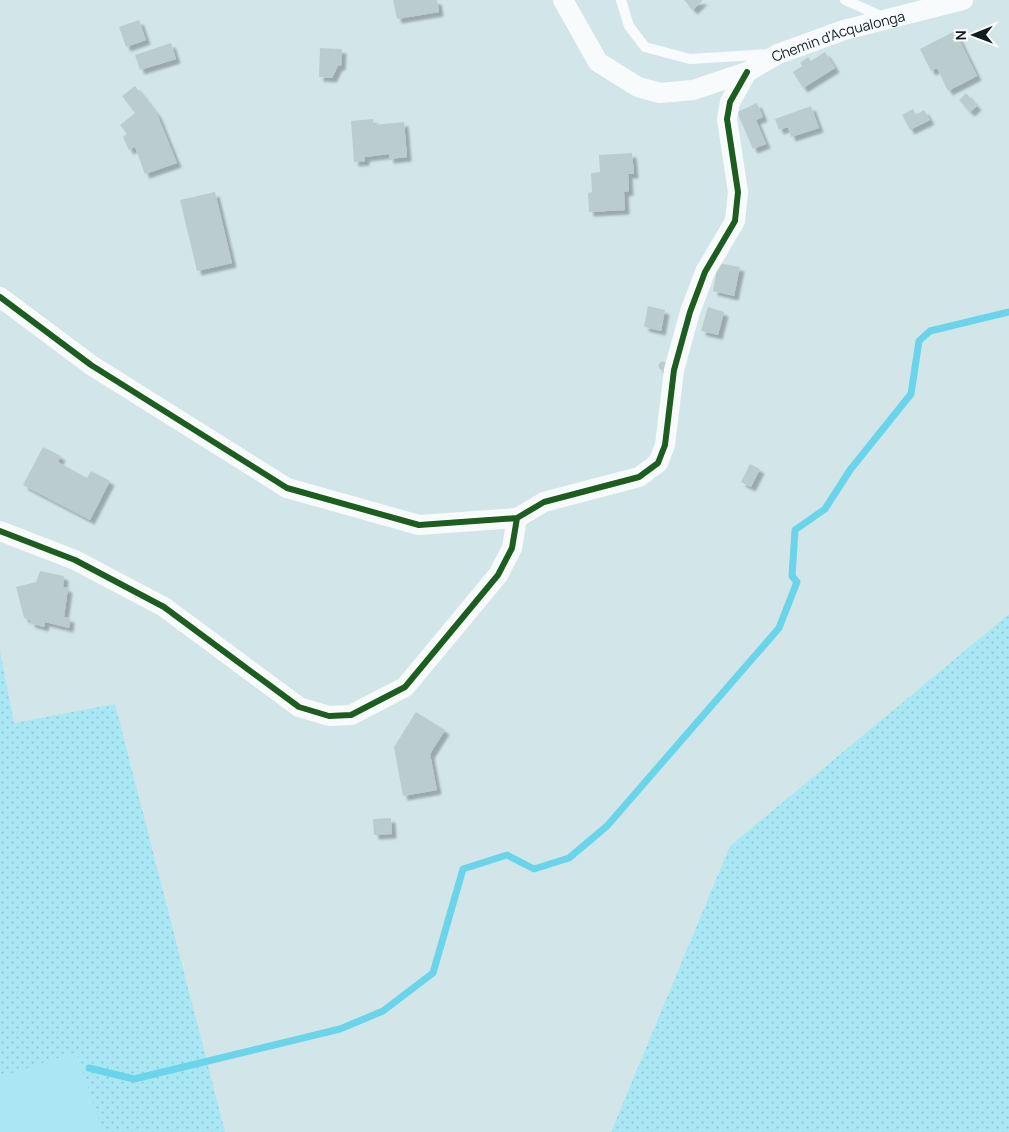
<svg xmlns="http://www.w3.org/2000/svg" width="1009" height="1132" font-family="Manrope,sans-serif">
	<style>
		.grass { fill: url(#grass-dots) }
		.pitch { fill: #a9e7f4 }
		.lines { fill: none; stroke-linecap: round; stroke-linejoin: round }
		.stream { stroke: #6ad5ea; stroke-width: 7 }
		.building { fill: #bbcccf; filter: url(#shadow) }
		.service { stroke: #f8fbfc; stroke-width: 10 }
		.minor { stroke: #f8fbfc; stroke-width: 20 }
		.cycleway-casing { stroke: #fff; stroke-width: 9 }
		.cycleway { stroke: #1b5e20; stroke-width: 6 }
		.labels { text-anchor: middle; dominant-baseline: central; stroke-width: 4; stroke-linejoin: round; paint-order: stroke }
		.street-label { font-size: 14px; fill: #101e21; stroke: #fff }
	</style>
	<defs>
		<pattern id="grass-dots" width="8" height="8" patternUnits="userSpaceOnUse" patternTransform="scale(1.25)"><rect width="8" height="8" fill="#a9e7f4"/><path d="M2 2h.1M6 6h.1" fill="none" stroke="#90c6d1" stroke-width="1.8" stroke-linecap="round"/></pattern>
		<filter id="shadow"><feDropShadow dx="4.5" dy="4.5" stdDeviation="1" flood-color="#0004"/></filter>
	</defs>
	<rect width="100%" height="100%" fill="#d2e6ea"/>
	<path class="grass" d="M1009,614v518h-398l119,-286z
		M0,651l14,72 101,-19 110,428h-225z"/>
	<path class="pitch" d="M76,1052l27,80h-103v-55z"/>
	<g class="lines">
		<path class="stream" d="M89,1068l45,11 206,-50 43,-18 50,-38 30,-104 44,-14 27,14 35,-11 38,-32 172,-198 18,-46 -5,-6 3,-46 30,-21 25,-39 61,-76 8,-53 11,-10 79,-19"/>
	</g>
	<path class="building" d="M393,0h44l2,12 -42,7z
		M684,0h19l-10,10z
		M139,20l7,20 -20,7 -7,-20z
		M955,31l22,45 -29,15 -11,-23 -6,3 -11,-22z
		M171,43l5,16 -36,11 -5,-15z
		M320,48l22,1 -1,17h-3l-6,12 -13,-1z
		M825,52l10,16 -32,20 -10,-16 9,-6 -2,-3 8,-6 3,4z
		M135,86l22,28 20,49 -32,11 -10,-27 -6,3 -6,-13 4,-3 -7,-9 15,-12 -13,-17z
		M966,93l11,13 -7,6 -11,-12z
		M757,103l6,14 -7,3 10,24 -13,5 -16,-37z
		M811,106l8,22 -28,9 -3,-10 -9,3 -4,-11z
		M913,109l3,6 8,-5 6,10 -20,10 -8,-15z
		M373,119l1,6 30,-3 3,35 -18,2v-5l-24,3v4l-11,1 -3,-41z
		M632,153l2,21h-6l1,17 -5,1 1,18 -36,2 -1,-19 4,-1 -1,-19 9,-1 -1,-17z
		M215,192l17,71 -35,8 -17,-71z
		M718,263l22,4 -6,29 -21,-5z
		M648,306l17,4 -4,21 -17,-4z
		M708,307l16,5 -6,23 -17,-4z
		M658.5 366a4.5 4.5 0 1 1 9 0a4.5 4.5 0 1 1-9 0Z
		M43,447l18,9 -3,6 29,16 4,-7 19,10 -20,39 -67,-35z
		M750,464l10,5 -9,18 -10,-5z
		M40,571l24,5 -1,11 5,1 -4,29 6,1 -1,10 -24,-6 -1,5 -14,-4 1,-3 -7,-2 -8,-31 20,-5z
		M416,712l29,18 -15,24 7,36 -34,6 -9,-49z
		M391,818l1,16 -18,1 -1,-16z"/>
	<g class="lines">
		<path class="service" d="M621,0l8,26 16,21 45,12 80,-5
			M845,0l38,17"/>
		<g class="minor">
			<path id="s1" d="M563,0l35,62 40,25 22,6 33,-3 54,-18 31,-18 66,-24 119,-30"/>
			<path d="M0,297l91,68 196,123 132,37 98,-7"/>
			<path d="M0,531l75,29 89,47 135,100 30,9 22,-1 54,-28 93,-112 14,-27 5,-30 27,-16 95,-25 19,-14 7,-18 9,-75 16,-58 15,-40 30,-51 3,-29 -11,-73 3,-17 17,-30"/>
		</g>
		<defs>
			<path id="cycleway" d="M0,297l91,68 196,123 132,37 98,-7
				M0,531l75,29 89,47 135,100 30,9 22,-1 54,-28 93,-112 14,-27 5,-30 27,-16 95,-25 19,-14 7,-18 9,-75 16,-58 15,-40 30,-51 3,-29 -11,-73 3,-17 17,-30"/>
		</defs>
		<use href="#cycleway" class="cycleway-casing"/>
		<use href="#cycleway" class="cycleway"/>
	</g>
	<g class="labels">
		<g class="street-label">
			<text stroke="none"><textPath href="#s1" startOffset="330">Chemin d'Acqualonga</textPath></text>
		</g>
	</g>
	<g transform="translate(974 35) rotate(269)" stroke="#ffffff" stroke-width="4" paint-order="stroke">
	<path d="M0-4L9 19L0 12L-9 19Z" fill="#101e21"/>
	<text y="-8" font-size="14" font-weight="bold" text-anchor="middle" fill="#101e21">N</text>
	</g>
</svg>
